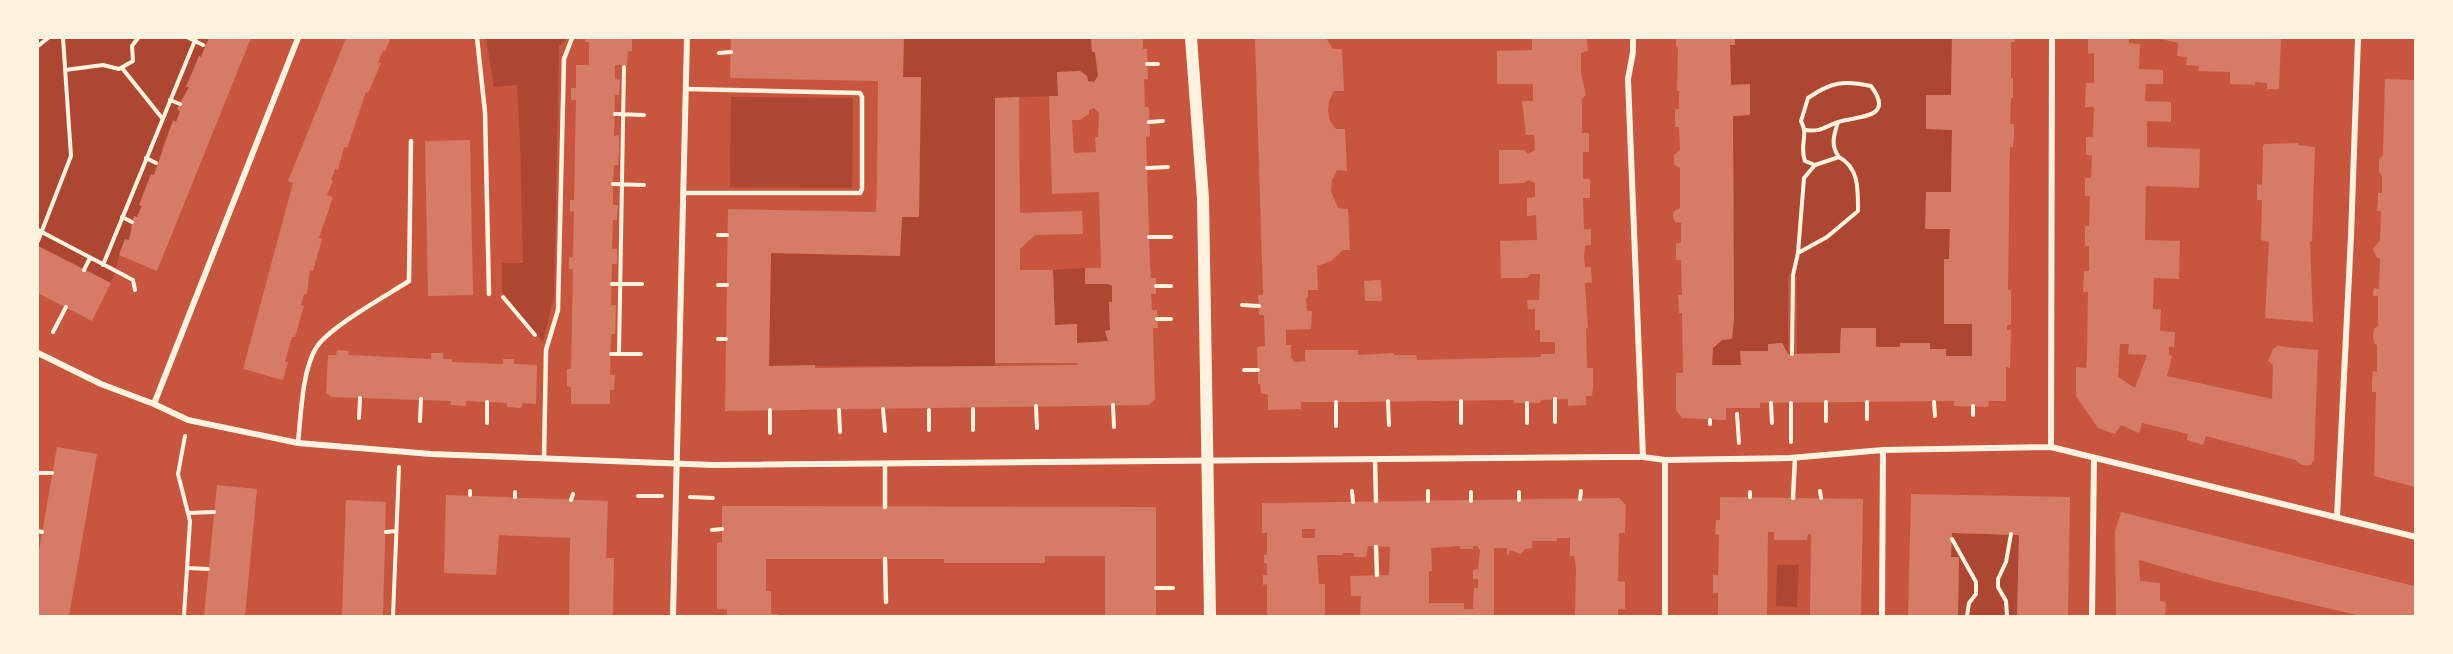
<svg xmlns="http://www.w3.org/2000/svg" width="2453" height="654" font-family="'Roboto Serif',serif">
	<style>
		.green { fill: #ae4732 }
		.building { fill: #d67c66; fill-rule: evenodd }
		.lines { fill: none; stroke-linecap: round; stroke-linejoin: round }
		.path { stroke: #fff3e0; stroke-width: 4 }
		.service { stroke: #fff3e0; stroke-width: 4.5 }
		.minor { stroke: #fff3e0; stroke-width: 6 }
		.secondary { stroke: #fff3e0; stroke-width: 12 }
	</style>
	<rect width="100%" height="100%" fill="#c8553d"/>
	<path class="green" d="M38,38h171l-3,7 -2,-1 1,3 -4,10 -2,-1 -12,30 2,1 -4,12 -3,-1 -5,11 3,2 -4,11 -3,-1 -12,30 3,1 -5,11 -2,-1 1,2 -21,53 -3,-1 -4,11 3,1 -4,12 -4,-1 -14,44 -73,-37z
		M486,38h81l-8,8 -5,249 -11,47 -41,-50v-29h21l-3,-121 -3,-57 -23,2z
		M874,38h217l1,14h3l1,13h2v11l-4,6 -6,-1 -1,-5 -7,-5 -23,1 1,24 -63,2v268h-226l2,-113 129,3 2,-39 17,-1 2,-138 -18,-1 1,-39z
		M1735,38h217l-1,57h-25v34l26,1 -1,62 -26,37h25l-1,30h-5v64l28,1v32h-26v-7h-16l-1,-6h-28l-1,4h-24l-1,-19 -34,1 -1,24 -43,1v-78l-9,-2v80l-6,-11 -13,1 -1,7h-28l1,14h-29l1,-17 9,-8 12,-20 -1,-204 17,-1v-31l-19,1 -1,-40h5z
		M731,97l122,1 -1,90 -122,-1z
		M1085,268l1,16h22l4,2v16h-3l1,28 -5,1 3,10 -31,2v-19l-22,1 -2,-55z
		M1952,533l67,2 -2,81h-59l1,-58 -8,-1z
		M1777,565h22l-2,42 -21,-1z"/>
	<path class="building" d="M209,38h42l-94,233 -38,-16 6,-16 4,1 5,-24 3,1 5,-11 -3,-1 12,-31 3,1 19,-55 3,2 4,-11 -3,-2 12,-22h-3l13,-31 2,1 4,-10 -1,-4 2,2z
		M346,38h42l2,2 -5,11h-2l-5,11 3,1 -13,30 -2,-1 -19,56 -3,-1 -6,23 -3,-1 -4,11 2,1 -6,14 6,2 -14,41 3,1 -9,32 -3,-1 -3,24h-3l-3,11 3,1 -9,31h-3l-7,25h3l-5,18 -40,-11 50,-186 -5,-2z
		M585,38h47v13h-4l-1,14h-12v14l5,1 -1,15h-4l-1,41 5,-1v15l-1,15h-4l-1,19v21h5l-1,15h-4l-1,29h5v15h-5l-1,41h5l-1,29h-4l-1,41h5l-1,15h-4v14h-39v-17l-4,-1v-17h4l2,-100h-4v-12l4,1 1,-47 -4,1v-12h4l2,-100h-5v-12h5v-23h13v-23h-4z
		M731,38h173l-1,39h18l-2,140h-17l-2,39 -129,-3 -2,113 46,-1v3l262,-3v-2h-82v-265l24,-1 1,116 62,-2 1,23 -48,1 -15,14v21h33l2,55 22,-1v19l31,-2 -3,-10 5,-1 -1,-28h3v-16l-4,-2h-23v-16h16l-2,-76 -47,2 -3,-98h9l-1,-24 23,-1 7,5 1,5 6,1 4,-6 -3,-24h-3l-1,-14h52v11h4l1,30h-4l1,28h4l1,29 -4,1 4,129 1,12h5v16h-5l1,16h5l1,18h-5l2,71 -6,6 -424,6 3,-202 148,3 1,-33 1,-98 -148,-3zM1094,108l5,5 -1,24h-3l1,15 -22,1 -2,-33h8l9,-6v-4z
		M1255,38h71l7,11h9l2,42h-10l-5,10 -1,10 2,10 6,8h9l2,42 -10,-1 -5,10 -1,11 7,17 10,1 2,41h-7l-12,11 -14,5 1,24h-10v8h-2l1,13h5l-1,18 -25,1v15h5v13l4,4 10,-1v-11h53v5l36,-2v2h22l1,5 124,-3v-3h14v-12h-15v-12h-5v-21h-7l-1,-9h12l1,-26h-10l-3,4h-26l-1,-37 37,-1 -1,-25 -9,1v-18l8,-1v-14l-6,-3 -5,3 -25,1v-34h25l4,4 7,-4 -1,-15h-8l-4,-34h11v-17h-36v-33l35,-1v-12h55l1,13 -7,2v21l5,21 -4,4v34h7v19h-6v27h7v19h-7l1,31h7v16l-6,1 -1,11 1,10h6l1,16h-7l3,46 -2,-1 1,40h6v19l-1,9h-6v9l-18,1v-7l-27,1 -1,3h-26v-3l-156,2h-57v7l-33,1v-15l-7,-2 -1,-9h-2l-1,-37 8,-1 -1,-31h-5l-1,-20h5z
		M1676,38h59v7h-5l1,40 19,-1v31l-17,1 1,204 -2,19 -10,1 -9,8 -1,17h29l-1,-14h28v-7l14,-1 6,11 52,-1 1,-25h35v19h24v-4h30v6h16v7h26v-32h-28v-65h5l1,-30h-25l1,-37h25l1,-62 -26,-1v-34h25l1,-57h63v4h-4v36h2v20h-2l-1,26h4v12l-1,11h-3l-1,64 -1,79h3v35h-4v5h4l-1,38 -4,-1v34h-17l-1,6 -34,-1v-5l-194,2v5h-34v12l-44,-2 -6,-8v-37h7l-1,-60h-3l-1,-18h4l-1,-35h-5v-17h5v-20l-6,-1 -2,-6 1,-5 6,-3v-40l-6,-3v-10l6,-5 -1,-23h-4v-18h4v-18h-2l1,-43 -2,-2z
		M2088,38h41v5l11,1 -1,25 24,1v14h-17l-1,17 26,1v20l-24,-1v26l53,2 -1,39 -53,-2 -1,54 35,1 -1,38 -25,-1 -1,31h8l-1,22 15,1 -1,15h-5v8l3,1 -5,20 105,23 1,-34 -5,-4 5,-12 4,-3 41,4 -4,109 -3,6h-9l-7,-5 -89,-24 -3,9 -16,-5 1,-6 -46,-11 -3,10 -18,-8 -6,9 -17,-6 -22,-32v-29l10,1 1,-12 1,-64h-5l1,-21h5v-25h-4v-20h4l1,-30h-5v-18h6l1,-23h-6v-18h7l1,-30h-9l1,-24h8v-30l-6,1zM2120,344h9l-1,10 19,1 -12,33 -17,-11z
		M2157,38h124l-2,51h-12v-6l-12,-1v3l-25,-1v-12l-32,-1 1,-5 -13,-1 1,-8 -10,-1 1,-13z
		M2385,79l30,1v407l-41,-11 2,-84h-4v-10l1,-11 4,1v-27l-3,-2 -1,-8 1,-6 4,-3v-30h-5v-4l1,-4 5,1 1,-30 -4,-2 -3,-8 7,-9 1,-29h-4l1,-9v-9h4v-17l-3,-4v-13l4,-4z
		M470,140l3,155 -45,1 -3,-155z
		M2298,143v2l17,2 -3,94 -2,1 3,80 -48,-4 4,-76 -8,-2 1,-40h-5v-16l5,1 1,-39 2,-2z
		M38,246l73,37 -19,38 -54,-28z
		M1381,280l1,21h-17l-1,-20z
		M337,350l12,1 -1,4 83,4v-6h12v6h9v3l51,2v-5h11v5l23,1 -1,39 -14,-1v5l-15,-1v-4l-41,-2v5l-16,-1 1,-4 -120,-4 -5,-4 2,-38h8z
		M57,447l40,7 -28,162h-31v-60z
		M217,485l40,4 -12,127h-41z
		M1911,494l159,3 -2,119h-51l2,-81 -67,-2 -1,24h8l-1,59h-50z
		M446,495l162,6 -2,57h8l-1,58h-44l1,-78 -71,-3 -3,40 -52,-2z
		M1720,497l143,2 -2,117h-51l1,-82h-3l-1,6h-33v-8h-6l-1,84h-49v-23h-5v-18h5l1,-40 -4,-1 1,-14h4z
		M1619,498l7,7 -1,28h-6l-1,48 7,1v27h-7v7h-43l1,-48 -2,-12h-4v-18h-13v3h-25v7l-7,1 -4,5 -12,-4v5l-2,-1v-6h-13v68h-134l1,-20h-10l-1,-20 39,-1 1,-28 -22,-1 -2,11h-12v-4h-11v2h-26l2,29h6v32h-58v-32l-4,1v-10h4v-11l-3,-1v-8l3,-1v-21h-5v-30zM1302,529h13v9h-13zM1460,546v3h13v-3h4l3,4 -2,19 -5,1v9h5v9h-4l-1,21h-9v-6h-35v-32h3l-1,-23z
		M346,500l40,2 -3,114h-41z
		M722,506l434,1v109h-51v-60h-60v7h-101v-4h-178v32h5v23h7v2h-51v-7h-10v-66l5,-1z
		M2121,512l293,74v30h-53l-149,-35 -73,-21 1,21 20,2v18l6,1 -1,14h-49l-1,-85z"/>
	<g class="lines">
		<path class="path" d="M189,38l14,7
			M38,46l10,-8
			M719,53l12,-1
			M1147,64h11
			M122,68l40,50
			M65,70l38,-5 16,4 14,-8 -1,-15 6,-8
			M170,100l10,4
			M615,114l29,1
			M1149,122l14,-1
			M1838,122c-4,13 -8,23 1,35
			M1806,130c16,3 22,-6 36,-9 18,-5 53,-3 29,-35 -27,-6 -40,-4 -63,12l-7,23c8,15 -2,23 4,40l10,4
			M146,158l10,5
			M1147,168l21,-1
			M613,184l31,1
			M122,217l10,5
			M38,230l95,50 2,10
			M718,235h9
			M1149,237h22
			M38,241l33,-85 -8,-118
			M103,265l93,-227
			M84,270l6,-12
			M612,284h30
			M718,285h9
			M1156,286h15
			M503,297l32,38
			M1242,305l17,1
			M1157,319h14
			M53,332l13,-25
			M718,339h8
			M611,354h30
			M619,354l5,-287
			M1792,354l1,-79 5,-22 6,-75 11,-13 24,-8c20,11 19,32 19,54l-31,26 -29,16
			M1244,370h14
			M1555,399v23
			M1388,401l1,24
			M1461,401v22
			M1336,402v24
			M1826,402v19
			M1867,402v17
			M1934,402l1,14
			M1527,403v20
			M1771,403l1,20
			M1113,405l1,22
			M1036,406l1,22
			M1973,406v9
			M883,409l2,22
			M973,409v21
			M770,410v23
			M839,410l1,22
			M929,410v20
			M1737,414l2,29
			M359,418l1,-20
			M420,421l1,-22
			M487,423v-21
			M1710,424v-4
			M1791,442v-39
			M38,473h14
			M1352,491l1,11
			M1820,491l1,7
			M515,492v5
			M1471,492v9
			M470,495v-4
			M638,496h24
			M690,497l23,1
			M1750,497v-5
			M1580,499l1,-8
			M571,500l2,-6
			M1519,500v-8
			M1428,501v-10
			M188,513l26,-1
			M712,530l10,-1
			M38,531l4,1
			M386,532l10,-1
			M1952,539l24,43v12l-7,9 -2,13
			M187,568l21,1
			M1156,588h17
			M184,616l6,-95 -12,-47 7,-38
			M393,616l6,-149
			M2007,616l-1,-15 -8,-14v-8l8,-17 5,-28"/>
		<path class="service" d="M477,38l8,74 4,182
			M683,193h177l2,-4v-92l-2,-4 -174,-4
			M298,443c3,-28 4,-72 18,-95 13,-21 70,-52 93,-67l2,-140
			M544,459l2,-109 12,-40 6,-251 8,-21
			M1375,459l1,42
			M885,464v43
			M1793,498l2,-40
			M1376,547l1,28
			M885,559l1,43"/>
		<path class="minor" d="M1633,38v14l-5,27 15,378
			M38,353l63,31 53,20 34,16 110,23 133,11 282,11 899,-8h31l22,3 125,-2 93,-8 168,-3 365,90
			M154,404l144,-366
			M2051,447l1,-409
			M2337,517l14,-281 7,-198
			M673,616l14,-578
			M1665,616v-156
			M1882,616l1,-166
			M2092,616l2,-158"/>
		<path class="secondary" d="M1191,38l12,161 7,417"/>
	</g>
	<rect width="2453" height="654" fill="none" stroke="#fff3e0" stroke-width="78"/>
</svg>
